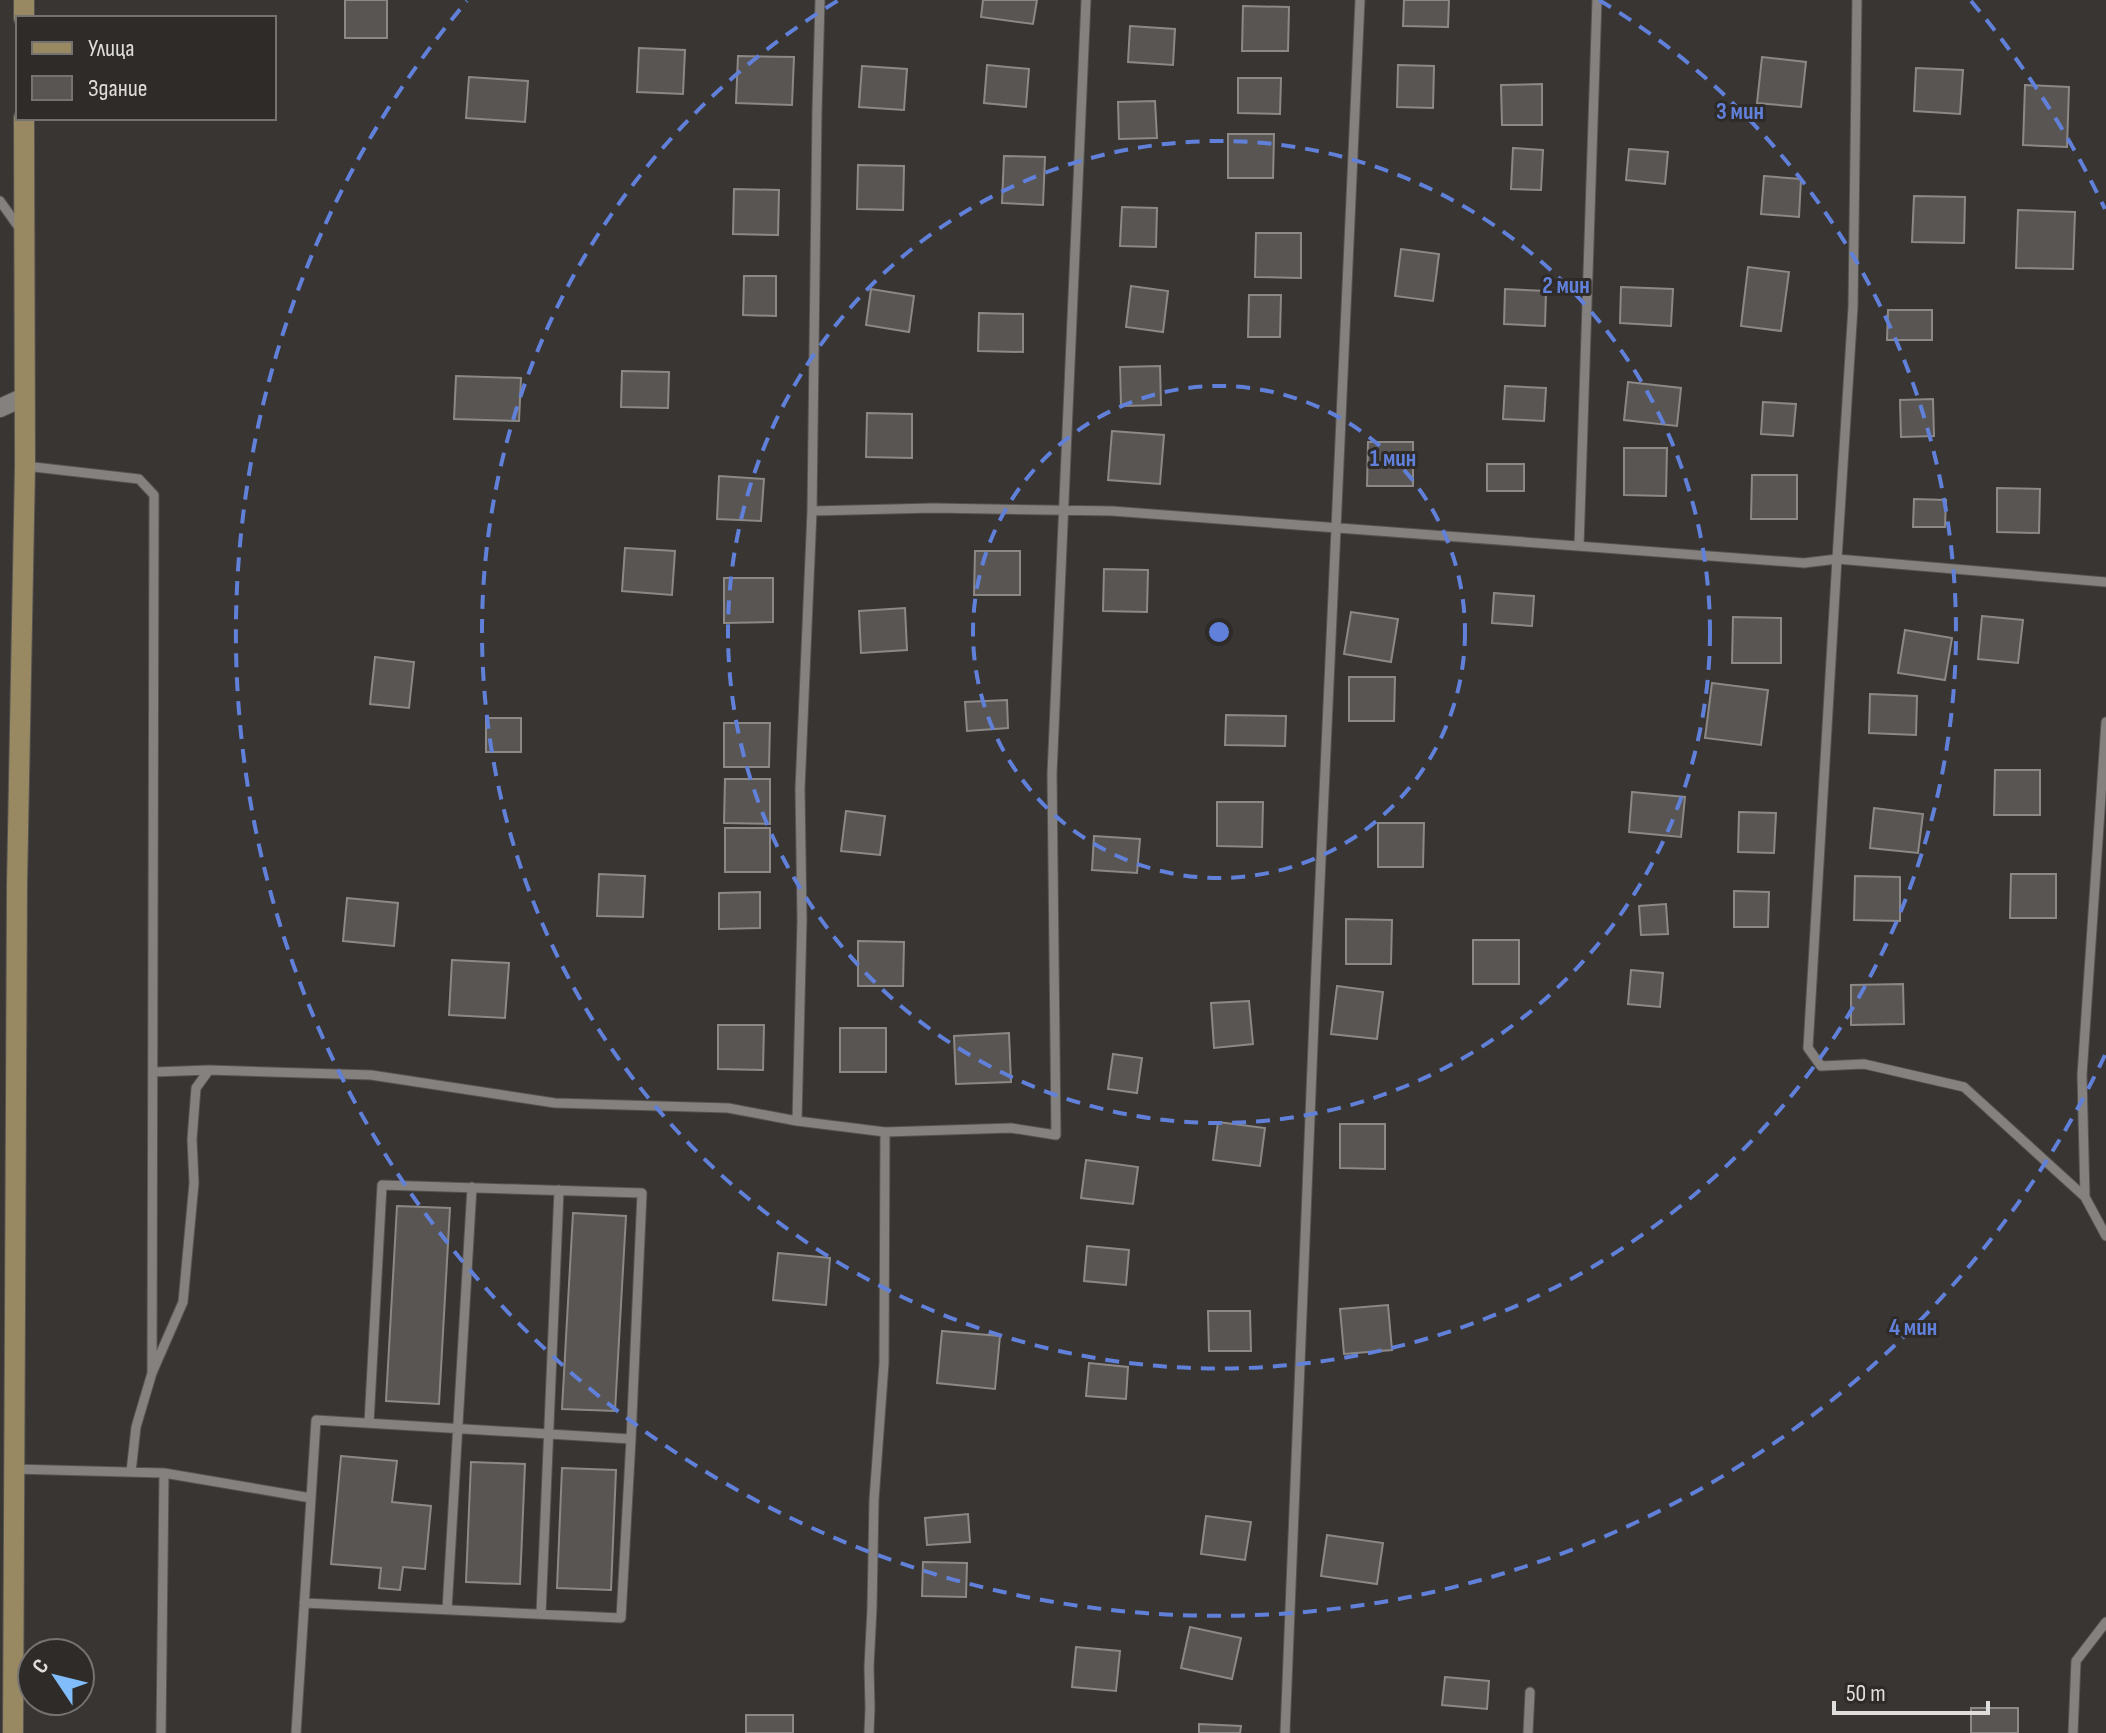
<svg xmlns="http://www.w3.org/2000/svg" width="2106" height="1733" font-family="'Sofia Sans Condensed',sans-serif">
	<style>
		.building { fill: #585553; stroke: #8c8886; stroke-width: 2 }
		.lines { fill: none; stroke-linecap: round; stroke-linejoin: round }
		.service-casing { stroke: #555351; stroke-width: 11 }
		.minor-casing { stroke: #555351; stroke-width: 20 }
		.secondary-casing { stroke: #555351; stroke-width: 22 }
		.service { stroke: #85817f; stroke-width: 9 }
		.minor { stroke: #85817f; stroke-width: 18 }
		.secondary { stroke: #998962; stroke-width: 20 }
		.ring { fill: none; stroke: #6180d9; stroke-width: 4; stroke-dasharray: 14 10 }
		.centre { fill: #6180d9; stroke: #2e2b29; stroke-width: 4 }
		.ring-label { font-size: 24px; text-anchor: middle; font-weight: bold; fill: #6180d9; stroke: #2e2b29; stroke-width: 6; stroke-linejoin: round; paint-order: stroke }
	</style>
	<rect width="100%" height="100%" fill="#383533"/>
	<path class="building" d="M345,0h42v38h-42z
		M983,0h54l-4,24 -52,-7z
		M1404,0h45l-1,27 -45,-1z
		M1243,6l46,1 -1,44h-46z
		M1130,26l45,3 -2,36 -45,-3z
		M639,48l46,2 -2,44 -46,-2z
		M738,56l56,1 -2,48 -56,-2z
		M1762,57l44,5 -5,45 -44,-4z
		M987,65l42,4 -3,38 -42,-4z
		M1398,65l36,1 -1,42 -36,-1z
		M862,66l45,3 -3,41 -45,-3z
		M1916,68l47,2 -3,44 -46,-3z
		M469,77l59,4 -3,41 -59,-4z
		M1238,78h43l-1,36 -42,-1z
		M1542,84v41h-40l-1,-40z
		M2025,85l44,2 -2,60 -44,-2z
		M1155,101l2,37 -38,1 -1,-37z
		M1228,134h46l-1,44h-45z
		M1513,148l30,2 -2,40 -30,-1z
		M1629,149l39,3 -3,32 -39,-4z
		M1004,156l41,1 -2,48 -41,-2z
		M858,165l46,1 -1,44 -46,-1z
		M1764,176l37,3 -2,38 -38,-3z
		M734,189l45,1 -1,45 -45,-1z
		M1914,196l51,1 -1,46 -52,-1z
		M1122,207l35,1 -1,39 -36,-1z
		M2018,210l57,2 -2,57 -57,-1z
		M1256,233h45v45l-46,-1z
		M1401,249l38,5 -6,47 -38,-5z
		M1748,267l41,5 -8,59 -40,-5z
		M744,276h32v40l-33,-1z
		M1131,286l37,5 -5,41 -37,-5z
		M1621,287l52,2 -2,37 -51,-3z
		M871,289l43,7 -5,36 -43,-7z
		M1505,289l41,2 -1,35 -41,-2z
		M1249,295h32l-1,42h-32z
		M1888,310h44v30h-45z
		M979,313l44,1v38l-45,-1z
		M1160,366l1,39 -40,1 -1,-39z
		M622,371l47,1 -1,36 -47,-1z
		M456,376l65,2 -2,43 -65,-2z
		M1628,382l53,6 -4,38 -53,-6z
		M1505,386l41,2 -2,33 -41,-2z
		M1933,399l1,37 -33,1 -1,-37z
		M1763,402l33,2 -3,32 -32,-2z
		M867,413l45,1v44l-46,-1z
		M1112,431l52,4 -4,49 -52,-4z
		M1368,442h45v44h-46z
		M1624,448h43l-1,48 -42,-1z
		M1487,464h37v27h-37z
		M1752,475h45v44h-46z
		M719,476l45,3 -3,42 -44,-2z
		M1997,488l43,1 -1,44 -42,-1z
		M1914,499l32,1 -1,27h-32z
		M625,548l50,3 -3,44 -50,-4z
		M975,551h45v44h-46z
		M1104,569l44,1 -1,42 -44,-1z
		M724,578h49v44l-49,1z
		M1494,593l40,3 -2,30 -40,-3z
		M905,608l2,42 -46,3 -2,-42z
		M1351,612l47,7 -7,43 -47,-8z
		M1982,616l41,4 -5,43 -40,-4z
		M1733,617l48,1v45h-49z
		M1905,630l47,8 -7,42 -47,-7z
		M375,657l39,5 -5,46 -39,-4z
		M1349,677h46l-1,44h-45z
		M1712,683l56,7 -7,55 -56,-7z
		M1870,694l47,2 -1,39 -47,-2z
		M1007,700l1,28 -41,3 -2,-29z
		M1226,715l60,1 -1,30 -60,-1z
		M486,718h35v34h-35z
		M724,723h46l-1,44h-45z
		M1995,770h45v45h-46z
		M725,779h45v45l-46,-1z
		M1632,792l53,5 -4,40 -52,-5z
		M1217,802h46l-1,45 -45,-1z
		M1874,808l49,6 -5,39 -48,-5z
		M846,811l39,5 -5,39 -39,-4z
		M1739,812l37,1 -2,40 -36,-1z
		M1378,823h46l-1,44h-45z
		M725,828h45v44h-45z
		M1094,836l46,3 -3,34 -45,-3z
		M599,874l46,2 -2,41 -46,-1z
		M2011,874h45v44h-46z
		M1855,876l45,1v44l-46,-1z
		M1734,891l35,1 -1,35h-34z
		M760,892v36l-41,1v-36z
		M347,898l51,5 -4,43 -51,-5z
		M1666,904l2,30 -27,1 -2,-29z
		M1346,919l46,1 -1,44h-45z
		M1473,940h46v44h-46z
		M858,941l46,1 -1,44h-45z
		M452,960l57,3 -4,55 -56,-3z
		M1631,970l32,3 -3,34 -32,-3z
		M1903,984l1,40 -53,1v-40z
		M1337,986l46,6 -6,47 -46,-5z
		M1249,1001l4,43 -39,4 -3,-45z
		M718,1025h46l-1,45 -45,-1z
		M840,1028h46v44h-46z
		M1009,1033l2,49 -55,2 -2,-48z
		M1113,1054l29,4 -5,35 -29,-4z
		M1218,1122l47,6 -5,38 -47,-6z
		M1340,1124h45v45l-45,-1z
		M1086,1160l52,7 -5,37 -52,-6z
		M397,1206l53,2 -11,196 -53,-3z
		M573,1213l53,3 -11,195 -53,-2z
		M1087,1246l42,4 -3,35 -42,-4z
		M778,1253l52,5 -4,47 -53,-5z
		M1388,1305l4,45 -48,4 -4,-45z
		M1208,1311h42l1,40h-42z
		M942,1331l58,5 -5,53 -58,-6z
		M1089,1363l39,4 -2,32 -40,-3z
		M341,1456l56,5 -5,41 39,4 -6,63 -22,-2 -3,23 -21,-2 2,-20 -50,-4z
		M471,1462l54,2 -5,120 -54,-2z
		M562,1468l54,2 -5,120 -54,-2z
		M968,1514l2,28 -43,3 -2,-27z
		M1206,1516l45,6 -6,38 -44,-6z
		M1327,1535l56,8 -6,41 -56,-8z
		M923,1562l44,1 -1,34 -44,-1z
		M1190,1627l51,11 -9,41 -51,-11z
		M1076,1647l44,4 -4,40 -44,-4z
		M1445,1677l44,4 -2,28 -45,-4z
		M1971,1708h47v25h-47z
		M746,1715h47v18h-47z
		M1199,1724l42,2 -1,7h-41z"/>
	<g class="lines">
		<defs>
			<path id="service" d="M820,0l-3,111 -5,400 -12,278 2,131 -5,201 88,11 126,-4 45,7 -4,-361 34,-774
				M0,201l20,28
				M25,466l114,13 15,16 -2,878
				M812,511l121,-3 179,3 692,52 33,-4 16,-252 4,-307
				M1579,546l18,-546
				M2106,722l-24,353 3,122 21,39
				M154,1072l55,-2
				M2085,1197l-121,-110 -100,-23 -43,2 -13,-18 29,-489 269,23
				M369,1423l13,-238 260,8 -11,246
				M14,1469l150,4 147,25
				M131,1472l5,-45 16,-54 31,-71 11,-119 -2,-44 4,-51 13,-18 162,5 184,28 173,5 69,13
				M447,1610l25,-423
				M541,1614l18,-424
				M161,1733l3,-260
				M296,1733l20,-313 315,19 -10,179 -317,-15
				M869,1733l1,-25 -1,-41 3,-59 2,-108 10,-137 1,-231
				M1285,1733l31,-764 44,-969
				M1528,1733l2,-41
				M2073,1733l3,-72 30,-39"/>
			<path id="minor" d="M0,408l24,-11"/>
			<path id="secondary" d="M24,0v18
				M13,1733l4,-848 8,-419 -1,-348"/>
		</defs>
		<use href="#service" class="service-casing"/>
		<use href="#minor" class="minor-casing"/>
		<use href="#secondary" class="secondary-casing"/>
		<use href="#service" class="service"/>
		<use href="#minor" class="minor"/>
		<use href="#secondary" class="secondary"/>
	</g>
	<g class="ring">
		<circle cx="1219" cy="632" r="246"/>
		<circle cx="1219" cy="632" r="491"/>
		<path d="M1599 0A737 737 0 1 1 839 0"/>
		<path d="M2105 1055A982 982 0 1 1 467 1M1971 1A982 982 0 0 1 2105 209"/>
	</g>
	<circle cx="1219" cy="632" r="12" class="centre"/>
	<g class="ring-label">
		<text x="1740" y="119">3 мин</text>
		<text x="1566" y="293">2 мин</text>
		<text x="1393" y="466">1 мин</text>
		<text x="1913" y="1335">4 мин</text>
	</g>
	<rect x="16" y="16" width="260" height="104" fill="#2e2b29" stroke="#757371" stroke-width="2"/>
	<rect x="32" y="42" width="40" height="12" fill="#998962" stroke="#757371" stroke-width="2"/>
	<text x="88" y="56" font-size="24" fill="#e0dedc">Улица</text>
	<rect x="32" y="76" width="40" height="24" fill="#585553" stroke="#757371" stroke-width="2"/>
	<text x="88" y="96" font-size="24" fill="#e0dedc">Здание</text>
	<g transform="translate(56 1677) rotate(305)"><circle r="38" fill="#2e2b29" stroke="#757371" stroke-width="2"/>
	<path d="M0-6L14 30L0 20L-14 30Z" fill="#80bdfa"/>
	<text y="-12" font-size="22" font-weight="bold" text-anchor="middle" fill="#e0dedc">С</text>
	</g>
	<path d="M1834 1701v12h154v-12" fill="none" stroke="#e0dedc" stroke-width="4"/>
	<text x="1846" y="1701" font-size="24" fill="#e0dedc" stroke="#2e2b29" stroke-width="6" paint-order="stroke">50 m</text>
</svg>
